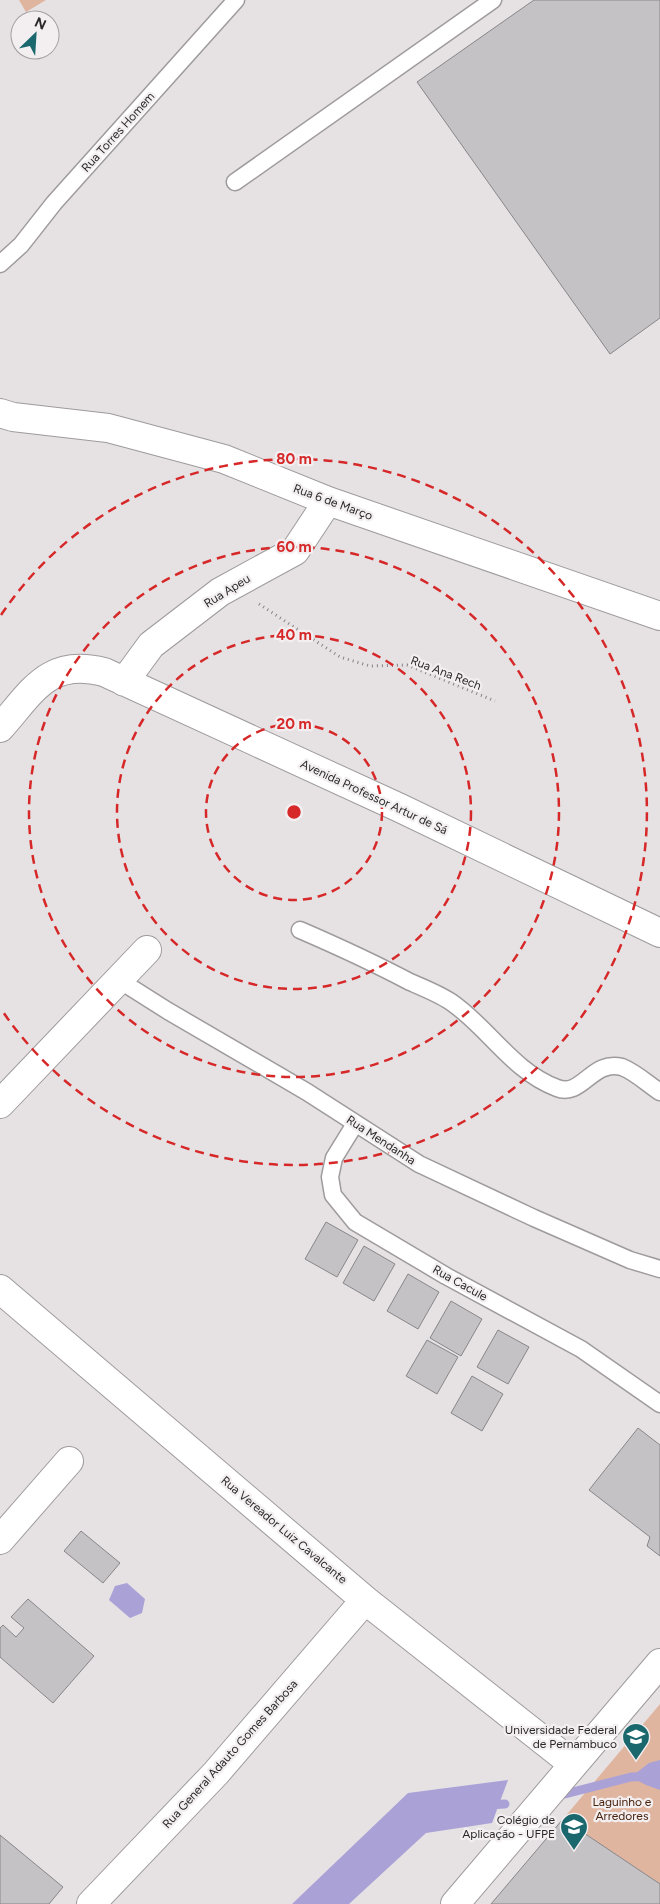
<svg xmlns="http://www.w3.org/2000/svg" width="660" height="1904" font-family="Figtree,sans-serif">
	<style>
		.green { fill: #e0b59f }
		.water { fill: #aaa1d7 }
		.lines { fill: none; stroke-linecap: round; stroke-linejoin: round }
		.stream { stroke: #aaa1d7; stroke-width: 9 }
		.building { fill: #c5c2c5; stroke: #888688 }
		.lane-casing { stroke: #9f9b9c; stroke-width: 19 }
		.street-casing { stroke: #9f9b9c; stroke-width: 30 }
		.secondary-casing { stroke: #9f9b9c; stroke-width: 30 }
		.path { stroke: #858283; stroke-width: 3; stroke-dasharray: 1 4; stroke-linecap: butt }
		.lane { stroke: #fff; stroke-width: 16 }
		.street { stroke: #fff; stroke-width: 28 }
		.secondary { stroke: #fff; stroke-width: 28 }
		.ring { fill: none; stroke: #d62828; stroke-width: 2.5; stroke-dasharray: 9 6 }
		.labels { text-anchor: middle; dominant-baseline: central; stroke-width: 4.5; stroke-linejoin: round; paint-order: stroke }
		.street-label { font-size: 12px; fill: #2a2829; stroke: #f3eff1 }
		.poi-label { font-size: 12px; fill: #2a2829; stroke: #f3eff1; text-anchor: end }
		.park-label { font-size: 12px; fill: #47220d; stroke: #f3eff1 }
		.centre { fill: #d62828; stroke: #f3eff1; stroke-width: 2.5 }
		.ring-label { font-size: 15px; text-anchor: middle; font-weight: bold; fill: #d62828; stroke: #f3eff1; stroke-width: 4.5; stroke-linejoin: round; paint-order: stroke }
	</style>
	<rect width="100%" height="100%" fill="#e6e2e4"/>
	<path class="green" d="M19,0h27l-20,12z
		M660,1704v180l-97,-65z"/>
	<path class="water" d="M127,1583l18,16 -3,14 -12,5 -21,-18 6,-14z
		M660,1760v30l-14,-5 -15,-8 18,-14z
		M508,1780l-16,43 -66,10 -77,71h-57l116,-111z"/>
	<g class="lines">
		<path class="stream" d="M565,1794l66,-17 29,-1
			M488,1805l17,-1"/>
	</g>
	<path class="building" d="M534,0h126v318l-50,36 -193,-272z
		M326,1222l32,18 -21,37 -32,-18z
		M364,1246l31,18 -21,37 -31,-18z
		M408,1274l31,18 -21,37 -31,-18z
		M451,1301l31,18 -21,37 -31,-18z
		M498,1330l31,17 -21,37 -31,-17z
		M427,1340l31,17 -21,37 -31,-18z
		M472,1376l31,18 -21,37 -31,-18z
		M638,1428l22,17v111l-13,-10 3,-9 -61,-47z
		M81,1531l39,32 -17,20 -39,-32z
		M28,1599l66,57 -41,47 -53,-46v-29l3,-3 13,12 8,-9 -13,-11z
		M563,1819l97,65v20h-169z
		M0,1835l63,52 -14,17h-49z"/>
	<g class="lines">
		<defs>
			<path id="lane" d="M235,182l258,-182
				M0,264l21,-19 33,-42 182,-203
				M300,930c37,16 74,33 110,52 14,6 29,12 41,20 38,26 61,69 106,86 25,10 35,-29 65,-21 13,5 26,17 38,25
				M119,980l49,31 139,81 112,72 115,54 96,42 30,9
				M355,1124l-21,34 -4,19 3,18 22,27 91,54 135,73 79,55"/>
			<path id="street" d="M0,413l13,4 95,11 116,31 104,42 332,115
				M124,682l27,-37 69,-53 75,-41 33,-50
				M0,728c33,-37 48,-70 104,-56l296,136 260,125
				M0,1104l147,-154
				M0,1289l365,311 208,164
				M0,1540l69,-79
				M91,1904l125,-131 149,-173"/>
			<path id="secondary" d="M455,1904l205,-241"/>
		</defs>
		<use href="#lane" class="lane-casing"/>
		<use href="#street" class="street-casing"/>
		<use href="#secondary" class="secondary-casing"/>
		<path class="path" d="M259,604l81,53 30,9 37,-1 88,36"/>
		<use href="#lane" class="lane"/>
		<use href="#street" class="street"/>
		<use href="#secondary" class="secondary"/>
	</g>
	<g class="ring">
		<circle cx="294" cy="812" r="88"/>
		<circle cx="294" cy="812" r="177"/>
		<circle cx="294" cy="812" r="265"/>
		<path d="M1 615A353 353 0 1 1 1 1009"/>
	</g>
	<defs>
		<symbol id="university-pin" viewBox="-11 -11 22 30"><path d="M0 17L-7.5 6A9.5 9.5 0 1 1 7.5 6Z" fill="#1a676e" stroke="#f3eff1"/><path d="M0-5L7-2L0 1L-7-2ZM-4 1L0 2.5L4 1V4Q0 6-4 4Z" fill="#fff"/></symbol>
		<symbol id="school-pin" viewBox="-11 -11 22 30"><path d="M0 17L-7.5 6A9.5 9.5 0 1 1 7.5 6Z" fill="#1a676e" stroke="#f3eff1"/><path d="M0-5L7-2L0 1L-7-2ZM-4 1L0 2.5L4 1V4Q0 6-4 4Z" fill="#fff"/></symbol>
	</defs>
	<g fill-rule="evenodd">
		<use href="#university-pin" x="620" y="1721" width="32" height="43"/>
		<use href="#school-pin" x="558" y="1811" width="32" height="43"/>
	</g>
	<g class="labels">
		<g class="street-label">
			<text transform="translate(118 132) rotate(-48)">Rua Torres Homem</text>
			<text transform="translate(333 502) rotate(20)">Rua 6 de Março</text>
			<text transform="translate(227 591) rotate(-32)">Rua Apeu</text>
			<text transform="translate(446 673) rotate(21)">Rua Ana Rech</text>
			<text transform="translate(374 797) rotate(25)">Avenida Professor Artur de Sá</text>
			<text transform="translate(381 1140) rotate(33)">Rua Mendanha</text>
			<text transform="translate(460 1283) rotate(29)">Rua Cacule</text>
			<text transform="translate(284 1530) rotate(40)">Rua Vereador Luiz Cavalcante</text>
			<text transform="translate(230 1754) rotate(-48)">Rua General Adauto Gomes Barbosa</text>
		</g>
		<g class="poi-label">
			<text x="617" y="1730">Universidade Federal<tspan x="617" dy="14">de Pernambuco</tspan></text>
			<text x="555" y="1820">Colégio de<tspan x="555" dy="14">Aplicação - UFPE</tspan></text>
		</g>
		<g class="park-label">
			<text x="622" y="1802">Laguinho e<tspan x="622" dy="14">Arredores</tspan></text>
		</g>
	</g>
	<circle cx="294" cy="812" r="8" class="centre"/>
	<g class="ring-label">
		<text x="294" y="464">80 m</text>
		<text x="294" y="552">60 m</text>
		<text x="294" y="640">40 m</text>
		<text x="294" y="729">20 m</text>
	</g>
	<g transform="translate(35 35) rotate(25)"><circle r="24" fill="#f3eff1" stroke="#a39fa1"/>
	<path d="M0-4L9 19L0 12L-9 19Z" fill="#1a676e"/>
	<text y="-8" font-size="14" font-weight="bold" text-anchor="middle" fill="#2a2829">N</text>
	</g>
</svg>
